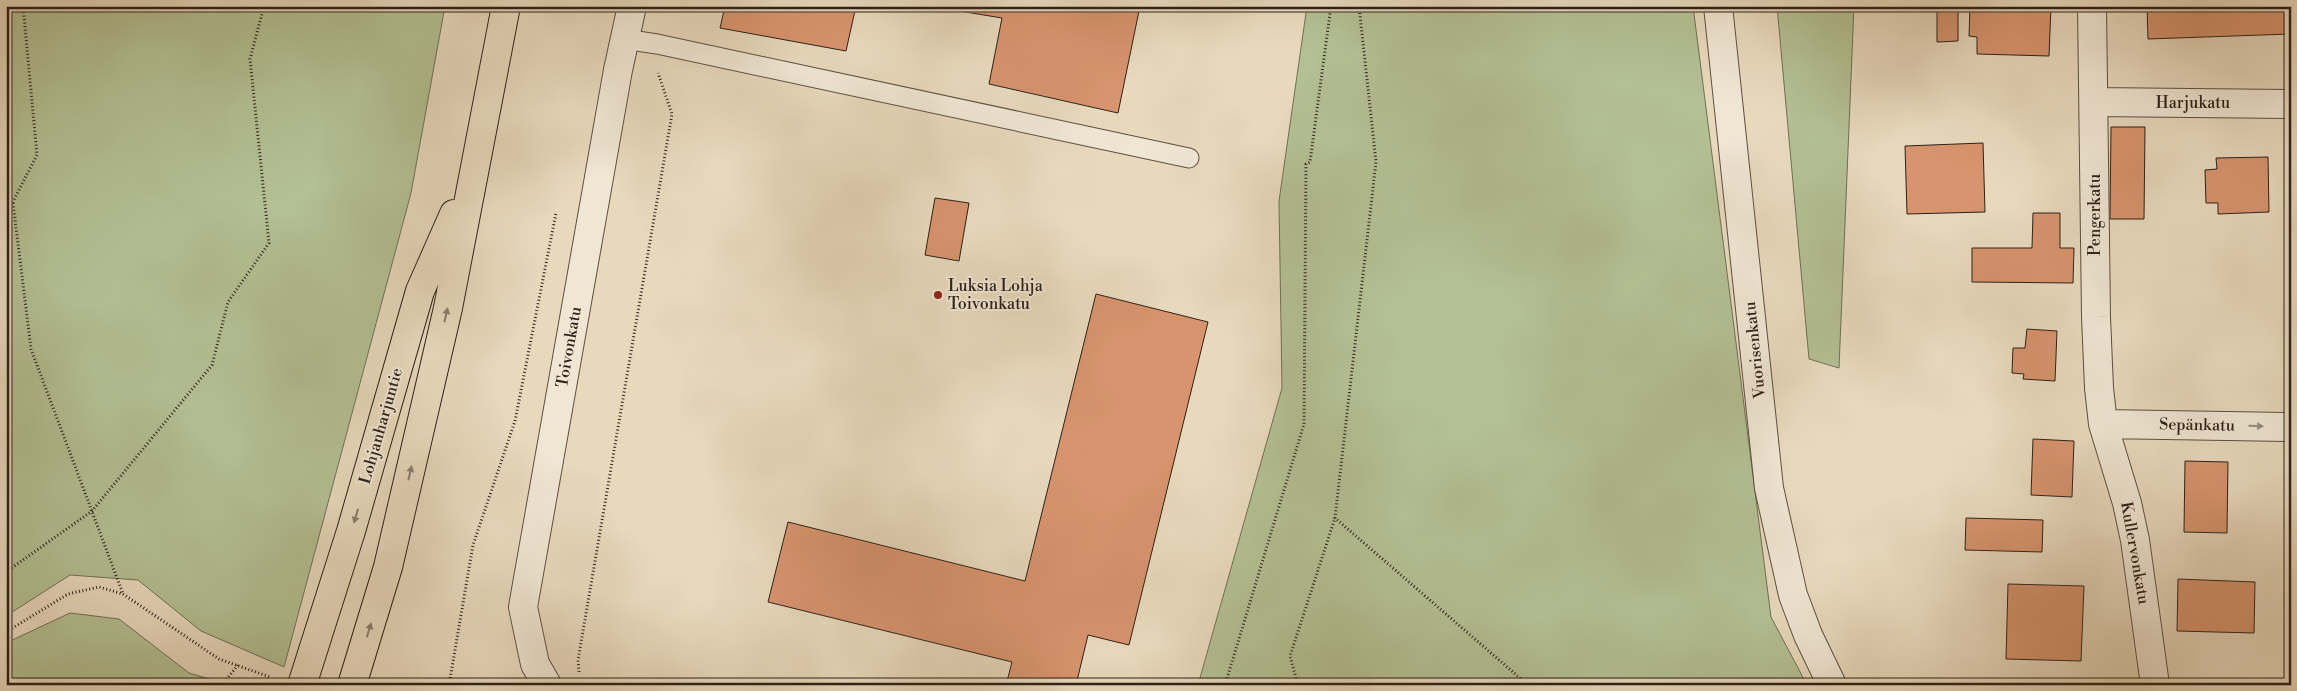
<svg xmlns="http://www.w3.org/2000/svg" width="2297" height="691" font-family="'Libre Bodoni',serif">
	<style>
		.green { fill: #b3c094; stroke: #707056 }
		.building { fill: #d7946e; stroke: #2d2119 }
		.lines { fill: none; stroke-linecap: round; stroke-linejoin: round }
		.service-casing { stroke: #5c4f42; stroke-width: 21 }
		.minor-casing { stroke: #5c4f42; stroke-width: 30 }
		.tertiary-casing { stroke: #5c4f42; stroke-width: 30 }
		.trunk-casing { stroke: #2d2119; stroke-width: 30 }
		.path { stroke: #2d2119; stroke-width: 3; stroke-dasharray: 1 2.5; stroke-linecap: butt }
		.service { stroke: #f0e6d4; stroke-width: 19 }
		.minor { stroke: #f0e6d4; stroke-width: 28 }
		.tertiary { stroke: #f0e6d4; stroke-width: 28 }
		.trunk { stroke: #e8d9bd; stroke-width: 28 }
		.oneway { fill: #8a7d6b }
		.oneway2 { fill: #988d80 }
		.poi-dot { fill: #8f2418; stroke: #f0e6d4; stroke-width: 2 }
		.labels { text-anchor: middle; dominant-baseline: central; stroke-width: 4; stroke-linejoin: round; paint-order: stroke }
		.street-label { font-size: 16px; fill: #2d2119; stroke: #f0e6d4 }
		.poi-label { font-size: 16px; fill: #2d2119; stroke: #f0e6d4; text-anchor: start }
	</style>
	<rect width="100%" height="100%" fill="#e8d9bd"/>
	<filter id="stains"><feTurbulence type="fractalNoise" baseFrequency=".004" numOctaves="4"/><feColorMatrix values="0 0 0 0 .2 0 0 0 0 .09 0 0 0 0 .02 0 0 0 .5 -.17"/></filter>
	<radialGradient id="worn" r=".72"><stop offset=".6" stop-color="#630" stop-opacity="0"/><stop offset="1" stop-color="#630" stop-opacity=".3"/></radialGradient>
	<path class="green" d="M6,6h439l-34,187 -127,474 -83,-36 -63,-51 -68,-5 -64,41z
		M1307,6h386l78,611 36,68h-609l84,-297 -3,-187z
		M1777,6h77l-15,362 -30,-9z
		M70,613l49,6 70,54 41,12h-224v-42z"/>
	<path class="building" d="M725,6h131l-10,45 -126,-23z
		M929,6h211l-22,107 -129,-29 13,-66z
		M1937,6h21v35l-21,1z
		M1970,6h81l-2,50 -72,-2v-17l-8,-1z
		M2147,6h142l1,28 -142,5z
		M2111,127h34l-1,92h-34z
		M1983,143l2,69 -78,2 -2,-68z
		M2268,157l1,55 -51,2v-11h-12l-1,-33 12,-1 -1,-11z
		M935,198l34,5 -10,58 -34,-6z
		M2033,213h27v35h14l-1,35 -101,-1v-34h60z
		M1096,294l112,28 -79,323 -41,-10 -12,50h-70l6,-23 -244,-60 20,-80 237,59z
		M2027,329l30,2 -2,50 -32,-2 1,-5 -12,-1 1,-25h12z
		M2033,439l41,2 -2,56 -41,-2z
		M2185,461l43,1 -1,71 -43,-1z
		M1966,518l77,2 -1,32 -77,-2z
		M2178,579l77,3 -1,51 -77,-2z
		M2008,584l76,2 -3,75 -75,-2z"/>
	<g class="lines">
		<defs>
			<path id="service" d="M624,39l33,5 532,114"/>
			<path id="minor" d="M2092,6l4,311 3,71 4,36 24,79 8,37 20,145
				M2095,102l196,2
				M2103,424l188,3
				M547,685l-12,-21 -12,-57 95,-537 14,-64"/>
			<path id="tertiary" d="M1718,6l51,482 24,107 15,40 24,50"/>
			<path id="trunk" d="M302,685l49,-154 69,-240 34,-77
				M352,685l36,-118 60,-259 58,-302"/>
		</defs>
		<use href="#service" class="service-casing"/>
		<use href="#minor" class="minor-casing"/>
		<use href="#tertiary" class="tertiary-casing"/>
		<use href="#trunk" class="trunk-casing"/>
		<path class="path" d="M1359,6l17,156 -41,356 193,167
			M13,203l18,146 92,245
			M6,215l31,-60 -14,-149
			M6,572l86,-61 120,-146 16,-63 41,-59 -19,-184 14,-53
			M6,632l62,-38 31,-7 24,7 96,65 51,18
			M579,672l-1,-12 94,-546 -14,-41
			M222,685l16,-20
			M449,685l24,-140 42,-124 41,-208
			M1225,685l79,-261 2,-260 4,-2 21,-156
			M1298,685l-8,-29 45,-138"/>
		<use href="#service" class="service"/>
		<use href="#minor" class="minor"/>
		<use href="#tertiary" class="tertiary"/>
		<use href="#trunk" class="trunk"/>
	</g>
	<defs><path id="oneway-solid" d="M-6-.8H1V-3.2L6.5 0L1 3.2V.8H-6Z" transform="scale(1.25)"/></defs>
	<g class="oneway">
		<use href="#oneway-solid" transform="translate(446 315) rotate(-77)"/>
		<use href="#oneway-solid" transform="translate(410 473) rotate(-77)"/>
		<use href="#oneway-solid" transform="translate(356 516) rotate(106)"/>
		<use href="#oneway-solid" transform="translate(369 630) rotate(-73)"/>
	</g>
	<use class="oneway2" href="#oneway-solid" transform="translate(2256 426) rotate(1)"/>
	<circle class="poi-dot" cx="938" cy="295" r="5"/>
	<g class="labels">
		<g class="street-label">
			<text x="2193" y="103">Harjukatu</text>
			<text transform="translate(2095 215) rotate(-90)">Pengerkatu</text>
			<text transform="translate(569 347) rotate(-80)">Toivonkatu</text>
			<text transform="translate(1755 350) rotate(-96)">Vuorisenkatu</text>
			<text transform="translate(2197 425) rotate(1)">Sepänkatu</text>
			<text transform="translate(381 426) rotate(-74)">Lohjanharjuntie</text>
			<text transform="translate(2135 553) rotate(80)">Kullervonkatu</text>
		</g>
		<g class="poi-label">
			<text x="948" y="286">Luksia Lohja<tspan x="948" dy="18">Toivonkatu</tspan></text>
		</g>
	</g>
	<rect width="2297" height="691" fill="none" stroke="#e8d9bd" stroke-width="25"/>
	<rect x="8" y="8" width="2282" height="676" fill="none" stroke="#2d2119" stroke-width="2.5"/>
	<rect x="12" y="12" width="2272" height="666" fill="none" stroke="#2d2119"/>
	<rect width="100%" height="100%" filter="url(#stains)"/>
	<rect width="100%" height="100%" fill="url(#worn)"/>
</svg>
